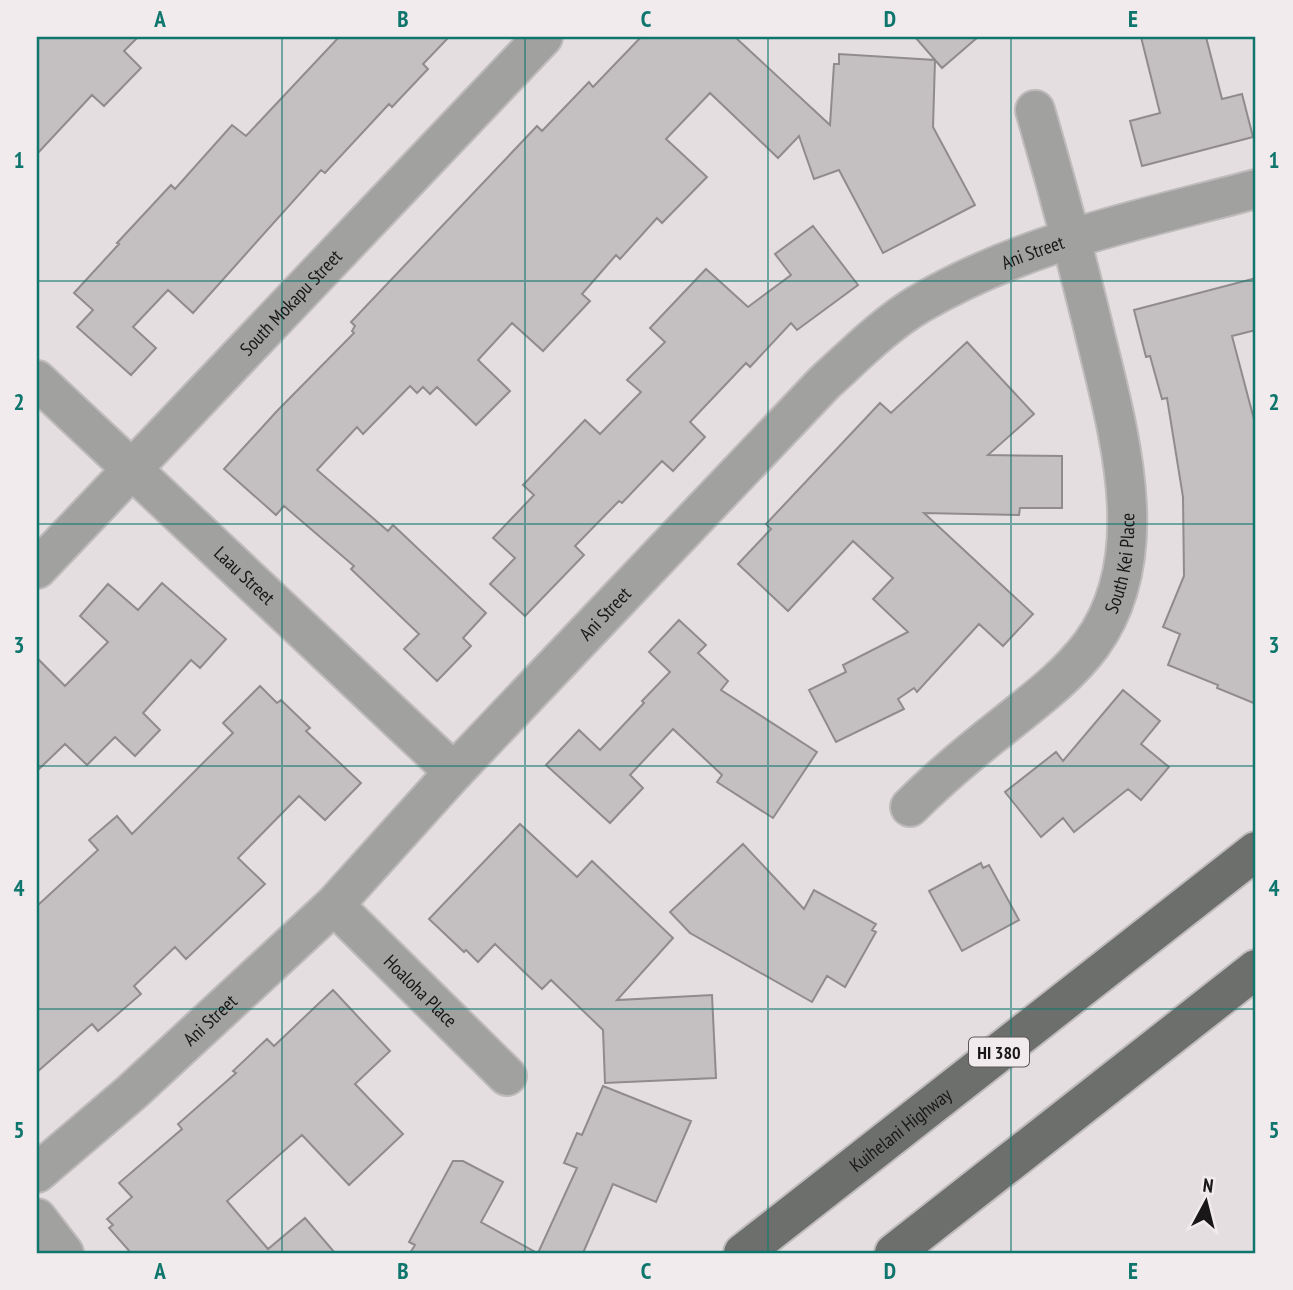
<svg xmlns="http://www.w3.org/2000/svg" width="1293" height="1290" font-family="'PT Sans Narrow',sans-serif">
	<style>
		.building { fill: #c4bfc0; stroke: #908b8c; stroke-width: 2 }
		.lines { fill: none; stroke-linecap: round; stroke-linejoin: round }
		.minor-casing { stroke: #bfbabc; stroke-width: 42 }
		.major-casing { stroke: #bfbabc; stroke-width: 42 }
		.minor { stroke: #a1a2a0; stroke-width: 38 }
		.major { stroke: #6d6f6c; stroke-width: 38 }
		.grid { fill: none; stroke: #0f766e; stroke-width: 2; stroke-opacity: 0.55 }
		.labels { text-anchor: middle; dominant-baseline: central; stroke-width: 5; stroke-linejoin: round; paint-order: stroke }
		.shield { fill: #f1ebed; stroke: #5a5758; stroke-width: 2 }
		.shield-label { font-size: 18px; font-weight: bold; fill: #191718 }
		.street-label { font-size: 19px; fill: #191718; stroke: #f1ebed }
		.neatline { fill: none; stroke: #0f766e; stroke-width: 2.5 }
		.grid-label { font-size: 23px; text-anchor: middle; font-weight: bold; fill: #0f766e }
	</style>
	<rect width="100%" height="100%" fill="#e4dee0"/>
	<path class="building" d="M37,37h101l-14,14 17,17 -37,38 -12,-11 -55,59z
		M339,37h110l-26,27 5,5 -36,38 -3,-3 -64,69 -4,-3 -128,143 -25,-23 -35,37 23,21 -25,27 -54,-48 16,-17 -19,-17 45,-49 -2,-1 54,-58 4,4 57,-64 14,11z
		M641,37h94l95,88 4,-61h5v-10l96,6 -2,67 42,78 -92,48 -44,-83 -25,9 -15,-43 -21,22 -68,-65 -44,46 41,38 -45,46 -5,-5 -37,41 -4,-4 -34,39 8,7 -47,50 -31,-28 -34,37 32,31 -34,34 -39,-38 -7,7 -7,-7 -6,6 -7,-7 -47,48 -6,-7 -40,43 71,61 5,-6 93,88 -23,25 8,8 -34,35 -33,-32 15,-15 -68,-65 3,-3 -70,-60 -8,9 -52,-46 53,-58 77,-78 -2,-2 3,-5 -4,-4 186,-196 5,5 47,-49 4,5z
		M915,37h63l-36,31z
		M1141,37h65l16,62 20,-5 11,43 -111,29 -12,-45 30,-8z
		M813,226l45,59 -61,45 -6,-7 -41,44 -4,-4 -56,59 15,15 -32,34 -11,-10 -40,42 -3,-2 -44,45 9,9 -59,61 -35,-32 25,-26 -22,-20 41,-43 -11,-10 62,-65 15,14 41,-42 -14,-12 38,-38 -15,-14 56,-59 42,38 43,-32 -16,-21z
		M1256,278v52l-24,6 24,91v277l-39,-16 1,-3 -50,-20 12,-31 -17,-7 21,-51 -1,-79 -16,-99 -5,1 -12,-43 -4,1 -12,-47z
		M967,342l67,72 -46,41 74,1v52h-42l-1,7 -95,-2 109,101 -30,32 -24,-22 -62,68 -3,-4 -16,11 6,10 -68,33 -27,-52 37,-18 -3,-7 65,-33 -35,-33 20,-21 -40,-37 -65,70 -50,-47 33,-35 -5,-5 114,-121 11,10z
		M162,583l64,56 -26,29 -9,-8 -48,53 17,17 -25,26 -20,-19 -28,28 -22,-21 -28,27v-113l28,28 43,-44 -28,-26 28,-32 30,26z
		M679,620l27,25 -8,8 30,28 -7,9 96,62 -44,66 -56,-36 5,-7 -49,-46 -43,46 13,13 -33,35 -64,-58 33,-35 21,20 44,-47 -2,-2 28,-29 -21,-20z
		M260,686l17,17 4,-3 29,28 -4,3 55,52 -36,37 -26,-24 -61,62 27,26 -79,75 -11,-12 -41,39 7,8 -43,37 -6,-7 -55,48v-166l61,-56 -9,-10 28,-24 15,18 101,-101 -10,-10z
		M1123,690l37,31 -19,23 28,23 -28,33 -13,-11 -54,43 -11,-14 -22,19 -36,-45 51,-40 7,9z
		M520,824l57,53 15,-16 81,77 -56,62 95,-5 4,83 -111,5 -2,-53 -52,-50 -9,9 -47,-45 -17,18 -12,-12 -2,2 -35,-33z
		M743,844l61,65 10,-19 62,34 -4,6 4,2 -31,55 -18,-11 -15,26 -122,-69 -20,-21z
		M981,863l2,5 6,-3 30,55 -57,31 -33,-60z
		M333,990l57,61 -35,33 48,50 -54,51 -47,-50 -75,66 41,48 37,-31 30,35h-204l-22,-25 4,-3 -6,-6 25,-22 -13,-14 63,-54 -4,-5 58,-51 -3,-2 34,-32 7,7z
		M603,1086l88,35 -35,81 -43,-18 -30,69h-45l39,-85 -13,-5 13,-30 5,2z
		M453,1161h10l40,21 -22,40 56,31h-127l5,-8 -6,-3z"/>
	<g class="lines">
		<defs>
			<g id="minor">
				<path id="s1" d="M37,380l417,392"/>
				<path id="s2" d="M37,569l506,-532"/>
				<path id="s3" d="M910,807c29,-29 60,-55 92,-80 32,-26 64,-49 89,-82 67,-91 25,-221 2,-319 -18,-73 -37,-144 -58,-216"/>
				<path id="s4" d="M334,905l173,171"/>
				<path id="s5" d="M37,1173l95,-81 202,-187 120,-133 371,-390c30,-27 59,-57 94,-78 106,-62 220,-84 337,-115"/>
				<path d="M37,1218l27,35"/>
			</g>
			<g id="major">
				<path id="s6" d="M743,1253l513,-402"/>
				<path d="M894,1253l362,-284"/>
			</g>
		</defs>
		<use href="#minor" class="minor-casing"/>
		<use href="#major" class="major-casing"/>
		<use href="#minor" class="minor"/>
		<use href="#major" class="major"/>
	</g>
	<path class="grid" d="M282,37v1216M525,37v1216M768,37v1216M1011,37v1216M37,281h1219M37,524h1219M37,766h1219M37,1009h1219"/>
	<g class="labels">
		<rect class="shield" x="969" y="1037.5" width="60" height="29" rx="5"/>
		<g class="shield-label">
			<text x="999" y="1052">HI 380</text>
		</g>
		<g class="street-label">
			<text stroke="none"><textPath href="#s5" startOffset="1365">Ani Street</textPath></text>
			<text stroke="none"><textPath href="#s2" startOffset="368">South Mokapu Street</textPath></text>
			<text stroke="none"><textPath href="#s3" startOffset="332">South Kei Place</textPath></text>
			<text stroke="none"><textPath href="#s1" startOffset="285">Laau Street</textPath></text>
			<text stroke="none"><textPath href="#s5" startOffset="798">Ani Street</textPath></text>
			<text stroke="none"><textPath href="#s4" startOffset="122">Hoaloha Place</textPath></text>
			<text stroke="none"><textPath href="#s5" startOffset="231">Ani Street</textPath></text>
			<text stroke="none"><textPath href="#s6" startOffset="200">Kuihelani Highway</textPath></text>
		</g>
	</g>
	<rect width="1293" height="1290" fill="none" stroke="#f1ebed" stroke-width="77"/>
	<g transform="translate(1206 1202) rotate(7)" stroke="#f1ebed" stroke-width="5" paint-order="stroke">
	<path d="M0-5L12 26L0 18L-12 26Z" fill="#191718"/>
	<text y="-10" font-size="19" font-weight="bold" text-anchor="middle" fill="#191718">N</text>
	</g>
	<rect x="38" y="38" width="1216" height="1214" class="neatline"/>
	<g class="grid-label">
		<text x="160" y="27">A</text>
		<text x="403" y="27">B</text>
		<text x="646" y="27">C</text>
		<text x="890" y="27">D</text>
		<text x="1133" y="27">E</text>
		<text x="19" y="168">1</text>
		<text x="1274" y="168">1</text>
		<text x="19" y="410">2</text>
		<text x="1274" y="410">2</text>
		<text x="19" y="653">3</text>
		<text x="1274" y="653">3</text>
		<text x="19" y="896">4</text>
		<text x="1274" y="896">4</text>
		<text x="19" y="1138">5</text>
		<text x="1274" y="1138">5</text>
		<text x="160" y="1279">A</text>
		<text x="403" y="1279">B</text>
		<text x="646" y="1279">C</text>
		<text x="890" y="1279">D</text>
		<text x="1133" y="1279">E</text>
	</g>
</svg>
